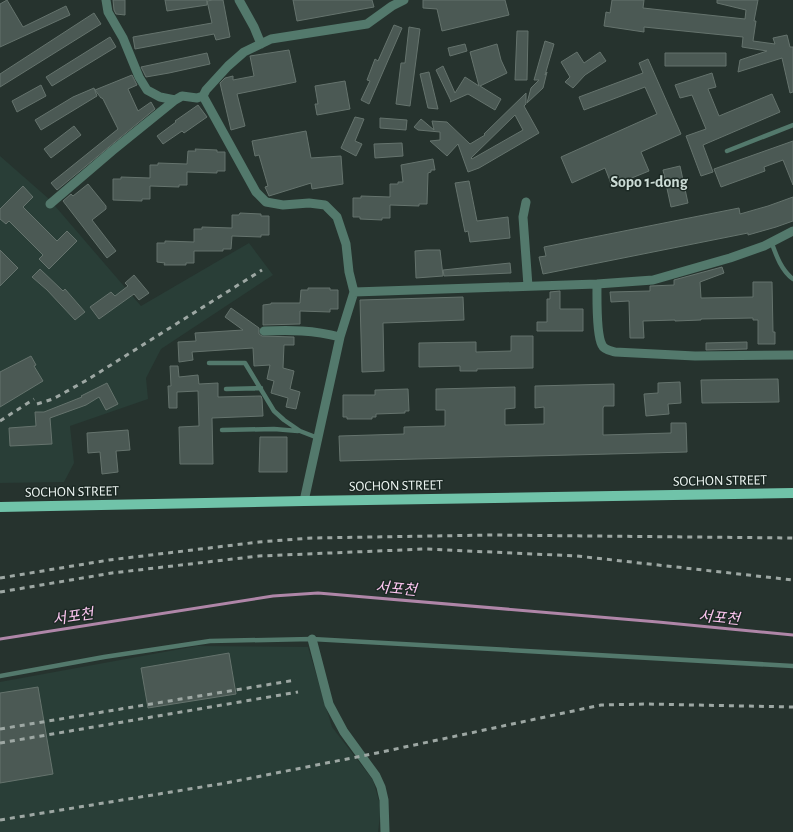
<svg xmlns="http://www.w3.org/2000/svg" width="793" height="832" font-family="'Alegreya Sans','Noto Sans KR',sans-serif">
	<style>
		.built { fill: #293e37 }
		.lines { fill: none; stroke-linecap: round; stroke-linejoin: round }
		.stream { stroke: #af86a8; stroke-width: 3 }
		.building { fill: #4b5954; stroke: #65736d; fill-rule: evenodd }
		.service { stroke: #53796c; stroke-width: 4.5 }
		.minor { stroke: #53796c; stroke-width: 9 }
		.primary { stroke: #70c3a9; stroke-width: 10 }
		.rail { stroke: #9da7a3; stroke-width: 3; stroke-dasharray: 5 5; stroke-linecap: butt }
		.labels { text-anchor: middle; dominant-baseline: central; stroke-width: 3; stroke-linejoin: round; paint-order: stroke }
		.street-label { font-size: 14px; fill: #edf5f2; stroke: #1c2924 }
		.water-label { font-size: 15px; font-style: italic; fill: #fbc5ef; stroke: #1c2924 }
		.quarter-label { font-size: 16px; font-weight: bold; fill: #cbdbd5; stroke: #1c2924 }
	</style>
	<rect width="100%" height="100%" fill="#26332e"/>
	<path class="built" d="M0,156l49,43 92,107 108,-63 24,32 -112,74 -15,29 2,21 -78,27 4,37 -10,19 -64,1z
		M197,646l111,1 24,80 41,53 8,28 -3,24h-378v-150z"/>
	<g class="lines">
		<path class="stream" d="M0,639l273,-43 45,-3 340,29 135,13"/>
	</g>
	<path class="building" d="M7,0l16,27 43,-21 4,9 -70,32v-43z
		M113,0h12v15l-9,-1 -2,-4z
		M165,0h42v5l-40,6z
		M213,0h10l7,37 -14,3 -2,-6 -79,15 -2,-12 79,-14 -5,-22z
		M293,0h79l2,7 -77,14z
		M423,0h82l4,15 -67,16 -5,-22 -14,-1z
		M612,0h32l-1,8 102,11 1,-9 -29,-7v-3h41l-4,21h2l-3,20 22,3 -2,-6 14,-3 3,12h3v45l-3,1 -8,-35 -44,14 2,-12 27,-9 -25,-4 1,-10 -99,-10v5l-40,-6 2,-14 4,1z
		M94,13l7,11 -101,63v-13z
		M394,25l8,3 -33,76 -8,-4 9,-19 -3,-1 8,-21 3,2z
		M409,27l11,2 -10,77 -14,-2 5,-41h4z
		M517,31h11l-1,49h-12z
		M110,37l6,10 -64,39 -6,-9z
		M545,41l9,3 -9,31 2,-3 -4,16 -16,15 4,-15 8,-8h-5z
		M465,44l2,7 -17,5 -2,-8z
		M497,44l4,16 6,13 -27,13 21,13 -6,11 -27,-16 -18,8 1,-1 -15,-31 7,-4 12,27 10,-16 14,9 -9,-34z
		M289,50l7,32 -59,12 8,32 -14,4 -11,-47 5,-5 8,-2v4l21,-4 -4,-20z
		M577,52l7,11 16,-11 6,9 -21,14 -12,13 -8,-6 5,-5 -9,-15z
		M207,53l3,11 -41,9 -23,4 -5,-10z
		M665,53h61v13h-61z
		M648,59l33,75 -40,18 8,19 -37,15 -7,-18 -33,15 -11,-26 96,-43 -12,-27 -61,23 -5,-13 64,-24 -4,-10z
		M429,72l9,37 -10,-1 -8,-34z
		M712,73l4,14 -8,2 11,27 53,-22 8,18 -77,33 10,27 -12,4 -15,-40 20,-7 -14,-34 -12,3 -5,-13z
		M132,75l5,10 -9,4 10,22 13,-9 4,7 -98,81 -6,-7 67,-54 -15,-30 -1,-1h-1l-6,-8z
		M345,81l5,28 -33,6 -2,-11h3l-3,-18z
		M41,85l5,11 -29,16 -5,-11z
		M94,88l3,8 -56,34 -6,-10 38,-23z
		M526,93v11l-2,2 15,27 -60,35 -11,4 -10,-28 -11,12 -17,-15 10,-1v-8l-22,-2 -4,-3 7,-8 13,11 -2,-9 15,1 23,22 15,-9 -1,-1zM515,115l8,15 -51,29 -1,-1z
		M198,105l9,12 -23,16 -2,-2 -19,13 -6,-8 19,-14 -1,-1z
		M355,117l9,2 -9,22 7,3 -6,12 -15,-8z
		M380,118l27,2 -1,10 -26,-2z
		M74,126l7,9 -30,23 -7,-9z
		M306,131l5,27 30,-2 2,28 -31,5 -1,-6 -42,13 -4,-9 3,-1 -9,-31 -4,1 -3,-15z
		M793,141v44l-10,-25 -19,7 1,4 -44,16 -7,-18z
		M402,143l1,13 -28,2 -1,-14z
		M195,149l22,1v2h8v19h-8v2l-30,-1v13h-8v2l-29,-1v13h-8v2l-29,-1v-21h8v-2l29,1v-13h8v-2l29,1 1,-13h8z
		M433,159l2,11h-4v2l-3,1 -1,31h-8v2l-29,-1v13h-8v2l-22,-1v-2h-7v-19h8v-2l29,1v-13h8v-2h5l-2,-17z
		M680,166l8,37 -17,4 -8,-37z
		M469,181l8,40 31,-4 2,21 -40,4 -2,-11 -3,1 -10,-49z
		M88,184l18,22v3l-14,11 24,31 -9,7 -44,-57 8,-7 2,2z
		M23,186l10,11 -10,10 34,34 10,-10 10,10 -28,28 -10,-10 4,-4 -34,-34 -3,3 -6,-5v-10z
		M793,197v24l-17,6 -28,8v-2l-205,41 -4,-17 7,-1 -2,-9 195,-39 1,6 28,-8z
		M240,213l21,1v2h8v19h-8v2l-29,-1 -1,13h-8v2h-29v12h-8v2h-22l1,-2 -8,-1v-19h8v-2l29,1v-13h8v-2l30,1v-13h7z
		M0,250l18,18 -18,18z
		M427,250h13l3,26 -27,2 -1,-27z
		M510,263l1,10 -67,3 -1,-6z
		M722,267l2,6 -24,9 1,16 52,-1v-15h19l1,50h2v12h-17v-24h-5v-2l-52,1v1l-26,1v-1l-32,1 1,17h-14l-1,-37 -18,1 -1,-10 40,-1v-5l24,-1v-5z
		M40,269l23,22 2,-2 20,23 -10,8 -28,-30 -15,-13z
		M134,275l15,18 -10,7 -5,-6 -35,25 -9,-12 21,-15 4,4 13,-10 -3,-3z
		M308,288h22v2h8v19h-8v3l-30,-1v13l-37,1v-20l8,-1v-1h29l1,-13h7z
		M560,291v18h23v22h-46v-9h10v-23h3v-7z
		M463,297l1,23 -81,3 1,48 -22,1 -2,-72z
		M231,308l28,20v6l3,2 32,1v8h-10l-1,23 11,3 -4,18 10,3 -4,17 -10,-2 2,-9 -17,-5 3,-12 -7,-2 3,-14 -16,1 -1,-18 -61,4 1,8 -14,2 -1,-20 18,-1 -1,-8 48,-3 -18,-13z
		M511,336h22v32l-56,1v2h-17v-5l-41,1v-24l57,-1v10l35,-1z
		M747,342v7l-41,1v-7z
		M31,356l5,9 -2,1 9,15 -43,26v-35z
		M170,366h8l1,11 19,-2 1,9 19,-1v14l43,-1 1,3 1,17 -51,2 1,46h-33l-1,-37 20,-1 -1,-35 -21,1v16h-8l-1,-22h3z
		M778,379l1,23 -77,1 -1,-23z
		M680,382l1,21 -13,1 1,10 -23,2 -2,-22 14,-1v-10z
		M107,383l11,21 -12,6 -7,-13 -13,8 -36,13 2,26 -42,2 -1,-18 27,-2 -1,-14h9l38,-15 -1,-1z
		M614,384v22h-10l-1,2v27l68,-2v-10h15l1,29 -347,9 -1,-25 65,-2v-7l41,-1v-16h-9v-21l79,-2v21l-10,1v16l39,-1v-17l-9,1v-22z
		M408,389l1,22h-4v2l-29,1v3h-4v2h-25v-2h-4v-22h32v-5z
		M128,430l2,20 -14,1 2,21 -16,2 -2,-22 -12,1 -1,-20z
		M260,437h27v35h-28z
		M229,653l7,41 -88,14 -7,-40z
		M38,687l15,87 -53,9v-90z"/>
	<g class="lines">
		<path class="service" d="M727,151l66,-26
			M771,241c5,14 10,29 22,38
			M209,363h36l29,48 10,9 16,11 18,7
			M226,389l35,-1
			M222,430l52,-1 24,2
			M0,676l104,-19 106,-16 102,-2 481,27"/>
		<path class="minor" d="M106,0l2,12 15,26 16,39 8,13 13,7 15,3 7,-4 15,2 6,-2
			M239,0l15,27 7,17
			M526,202l-3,15 5,69
			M50,204l62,-53 63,-51
			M597,284c0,13 -1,50 5,61 2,5 9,6 13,7l80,4 98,-1
			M354,292l243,-8 56,-4 77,-22 34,-12 29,-15
			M264,331c27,-1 49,-1 76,6
			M304,501l36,-164 14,-45 -5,-20 -3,-28 -9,-27 -12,-12 -16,-2 -26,2 -17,-3 -10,-10 -53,-96 3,-6 22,-24 16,-14 27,-13 96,-15 25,-18 12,-6
			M312,639l17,65 15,28 32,44 5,11 3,13 1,32"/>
		<path class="primary" d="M0,507l304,-6 489,-8"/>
		<path class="rail" d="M37,404l16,-5 34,-19 175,-110
			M0,421l34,-22
			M0,578l109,-18 150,-18 53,-4 182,-3 299,3
			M0,592l112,-19 147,-17 166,-7 152,7 216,24
			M0,729l296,-49
			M0,743l298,-51
			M0,820l226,-37 151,-30 224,-48 45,-1 147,3"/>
	</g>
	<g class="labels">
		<g class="street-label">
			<text transform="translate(720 481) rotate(-1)">SOCHON STREET</text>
			<text transform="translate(396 486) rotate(-1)">SOCHON STREET</text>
			<text transform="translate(72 492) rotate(-1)">SOCHON STREET</text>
		</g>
		<g class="water-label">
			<text transform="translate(396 589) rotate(5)">서포천</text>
			<text transform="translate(73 617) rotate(-9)">서포천</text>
			<text transform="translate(719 618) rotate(5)">서포천</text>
		</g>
		<g class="quarter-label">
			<text x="649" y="182">Sopo 1-dong</text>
		</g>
	</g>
</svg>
